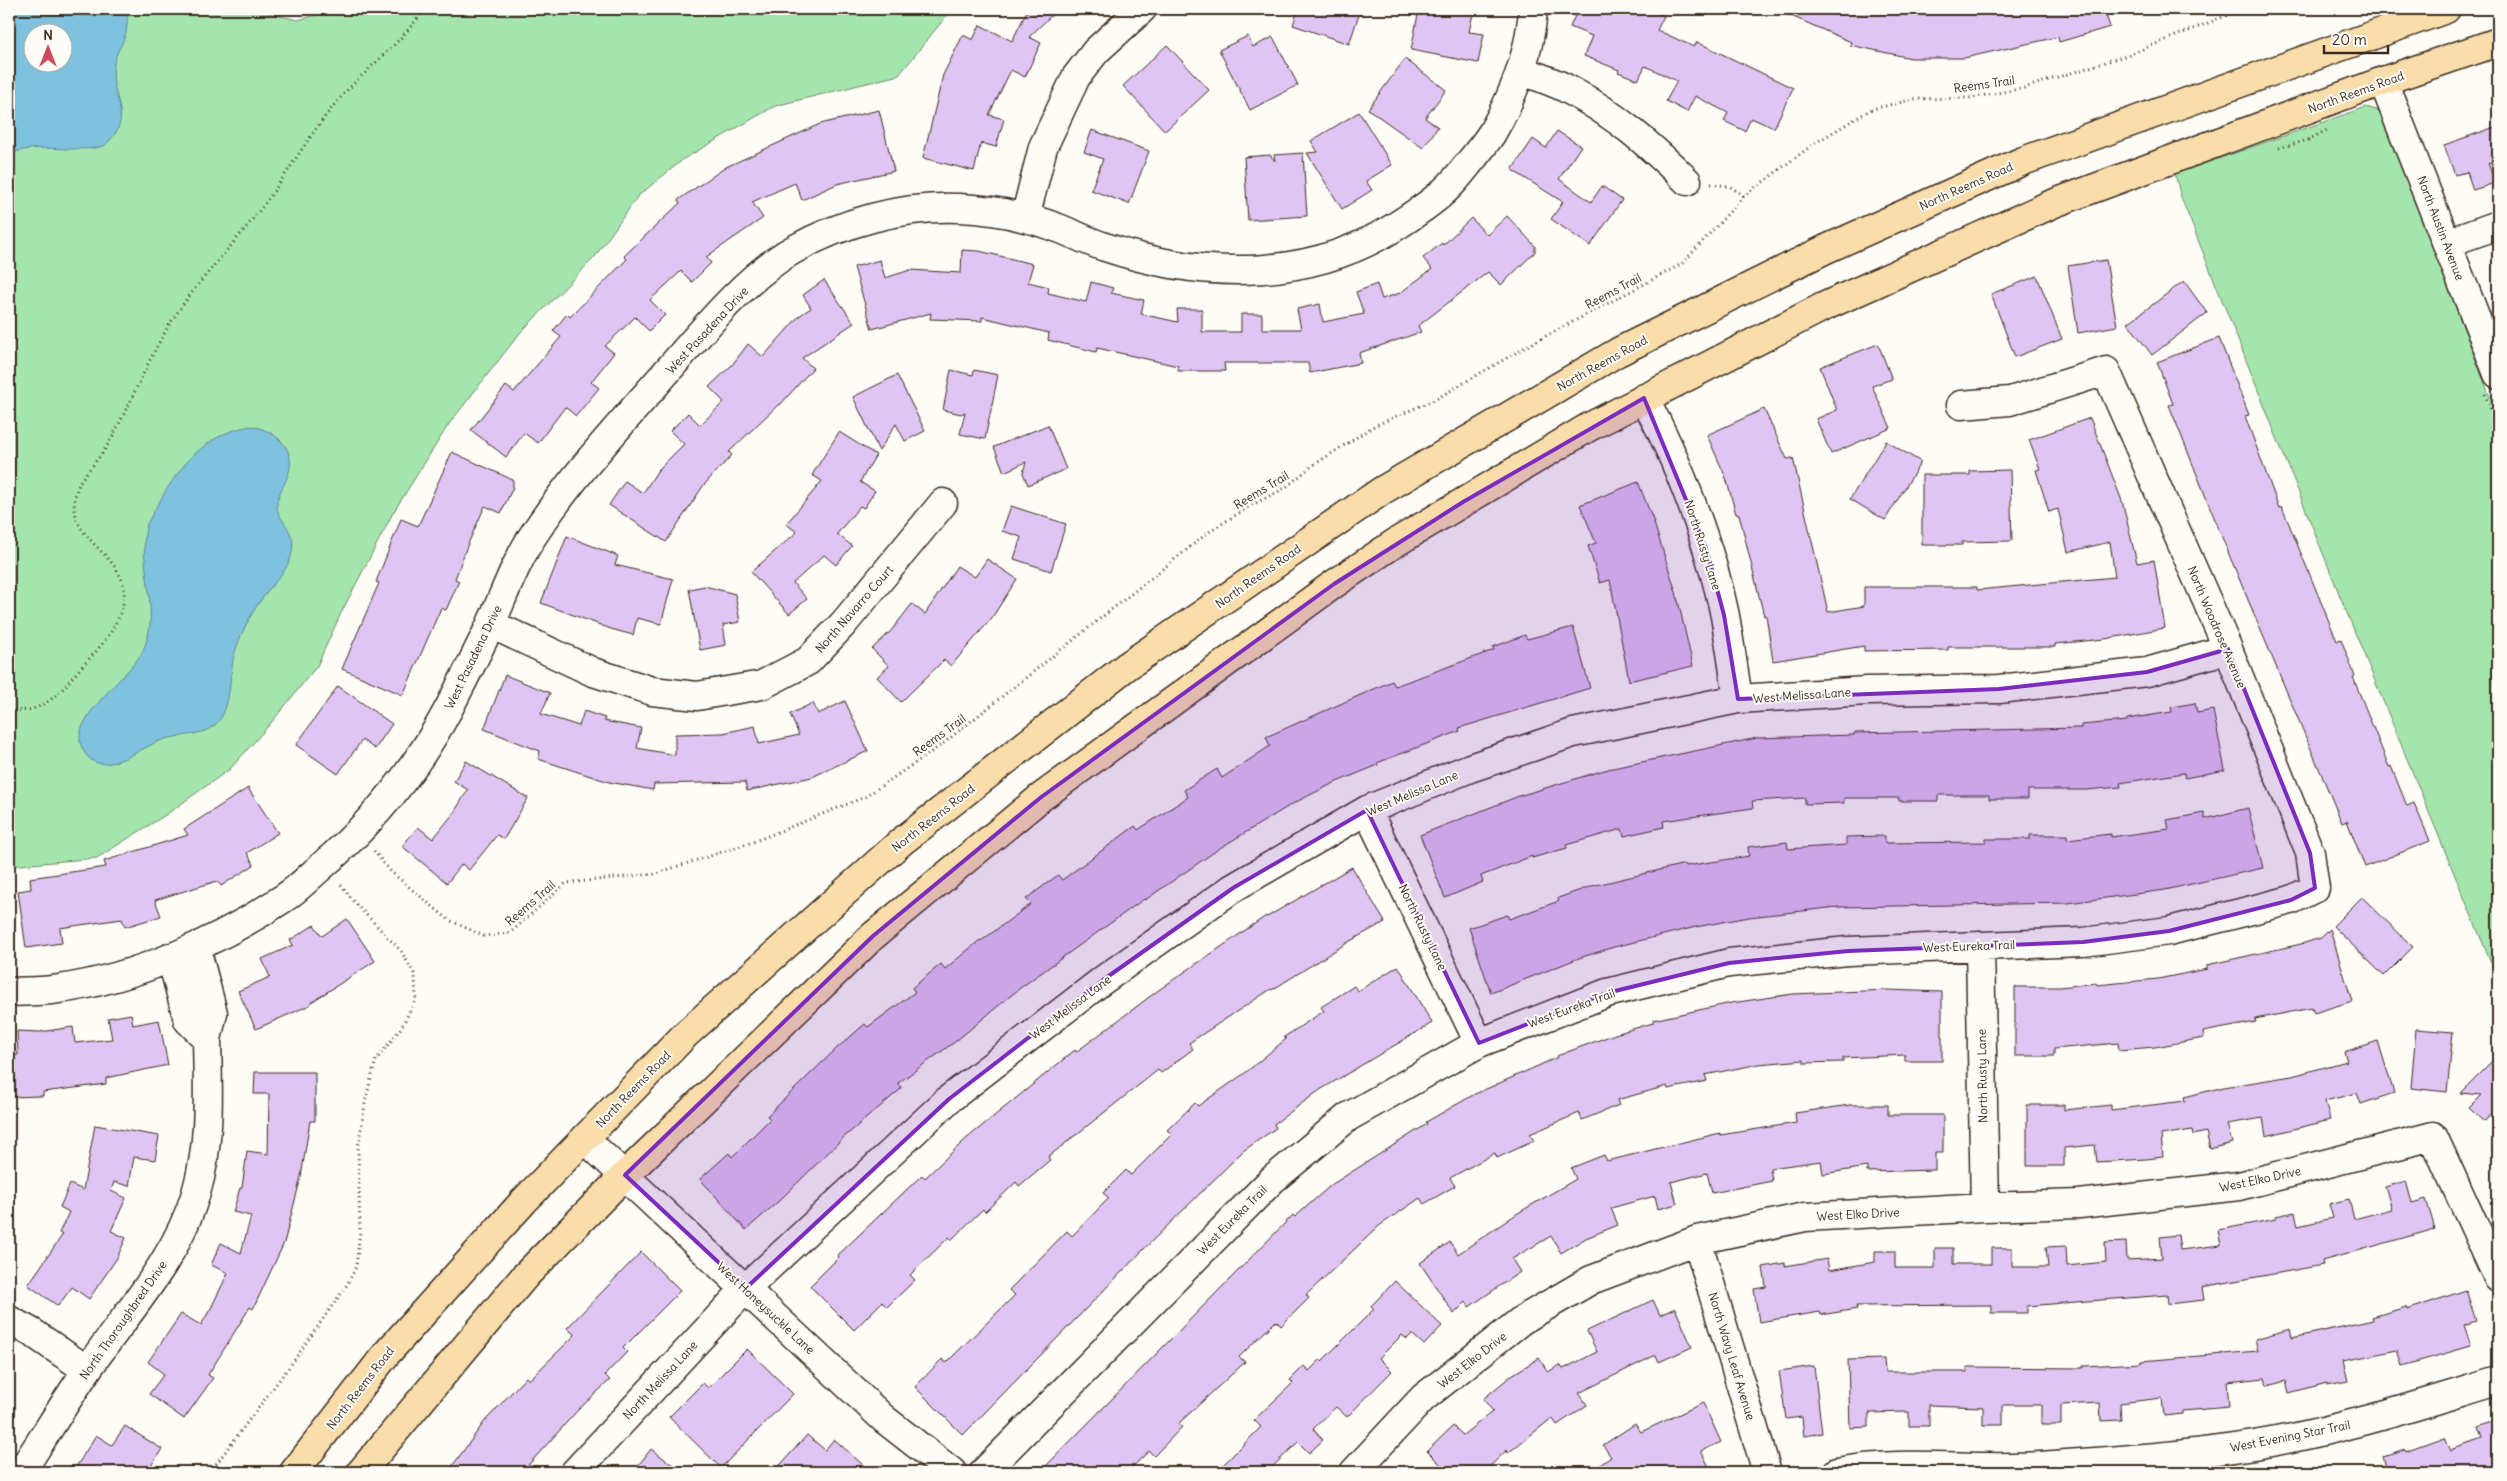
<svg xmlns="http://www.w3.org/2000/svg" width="2507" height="1481" font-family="Delius,sans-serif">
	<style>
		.green { fill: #a4e5ae; stroke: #708866; fill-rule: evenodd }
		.water { fill: #7fc2df; stroke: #648592; fill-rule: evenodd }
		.building { fill: #e0c4f3; stroke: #3b2a1e }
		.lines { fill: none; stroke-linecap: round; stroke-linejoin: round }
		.minor-casing { stroke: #3b2a1e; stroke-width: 31 }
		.major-casing { stroke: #3b2a1e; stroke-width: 31 }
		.path { stroke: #3b2a1e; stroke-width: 3; stroke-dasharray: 1 4; stroke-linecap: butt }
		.minor { stroke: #fdfcf7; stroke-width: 28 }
		.major { stroke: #f9deab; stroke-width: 28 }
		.marked { fill: #7b2cbf; fill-opacity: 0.2; stroke: #7b2cbf; stroke-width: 4; stroke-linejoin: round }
		.labels { text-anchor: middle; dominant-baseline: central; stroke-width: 4; stroke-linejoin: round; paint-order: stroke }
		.street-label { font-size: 12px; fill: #3b2a1e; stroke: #fdfcf7 }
	</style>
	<rect width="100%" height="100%" fill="#fdfcf7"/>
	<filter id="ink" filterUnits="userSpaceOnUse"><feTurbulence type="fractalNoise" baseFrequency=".02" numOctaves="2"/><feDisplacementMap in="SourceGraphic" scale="10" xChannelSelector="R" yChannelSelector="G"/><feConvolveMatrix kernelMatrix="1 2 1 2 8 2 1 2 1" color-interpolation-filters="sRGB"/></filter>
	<g filter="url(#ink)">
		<path class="green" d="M9,9h242l47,11 40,-11h614l-53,66 -124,31 -90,52 -47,38 -44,62 -74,75 -71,91 -56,89 -52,100 -24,53 -46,57 -41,46 -63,45 -70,44 -88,8zM32,32h30v30h-30z
			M2366,107l11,3 7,9 114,299v540l-7,5 -151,-367 -159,-399 -6,-23z"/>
		<path class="water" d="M9,9h119c-1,8 0,18 -3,27 -3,9 -10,18 -11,28 -6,35 24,52 -10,82 -31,8 -65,-4 -95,8zM32,32h30v30h-30z
			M251,426c24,4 47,23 37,49 -3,9 -10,19 -11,28 -2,19 24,26 13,56 -5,15 -18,25 -26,37 -11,14 -21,33 -27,50 -9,22 -4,59 -19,76 -13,15 -39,12 -56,18 -21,7 -57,38 -75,16 -3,-4 -6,-9 -7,-14 -4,-28 46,-63 61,-88 23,-40 -5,-89 6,-130 25,-46 49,-89 104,-98z"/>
		<path class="building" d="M1028,9h30l-29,28 12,6 -16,34 -14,-7 -22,45 15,4 -8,28 -15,-4 -7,28 -51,-13 20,-83 20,-40 10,5 7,-15 32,16z
			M1298,9h63l-12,35 -56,-19z
			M1419,9h55l-5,23 15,2 -6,29 -67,-13z
			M1578,9h71l15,7 -7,14 37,17 3,-5 96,46 -19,40 -23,-10 -6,13 -21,-10 4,-8 -33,-17 -8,16 -21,-11 11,-20 -32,-15 -7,14 -20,-8 1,-2 -35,-14 8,-20 -22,-9z
			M1775,9h135l-1,4h41v-4h154l6,18 -51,15 -1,-5 -94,21h-53l-61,-13 1,-3z
			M1248,36l5,11 20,-10 25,48 -48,25 -31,-60z
			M1167,45l42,45 -44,41 -42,-45z
			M1405,59l41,31 -21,28 13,9 -15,21 -55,-39z
			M879,110l15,61 -57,13 -35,16 -7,-17 -43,19 11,16 -57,39 5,6 -19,19 -11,-11 -31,29 15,15 -16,16 -14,-14 -30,29 9,7 -23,29 8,6 -23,28 -11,-9 -27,36 -14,-10 -18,24 -35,-27 35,-44 8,6 47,-55 -8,-6 14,-17 3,3 57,-58 -3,-3 56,-53 -2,-3 48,-33 94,-43z
			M1359,112l33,53 -26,16 6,9 -30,19 -35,-56 11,-1 -7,-11z
			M2498,126v34l-10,3 7,20 -22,7 -6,-18 -12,3 -11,-30z
			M1092,130l57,21 -20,53 -38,-14 12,-31 -19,-7z
			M1557,131l24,15 -22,33 32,23 11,-16 20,14 -32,46 -39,-27 12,-17 -51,-32 21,-31 13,9z
			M1303,153l4,63 -59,4 -4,-63 26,-2 5,6 -1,-6z
			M1507,216l28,30v6l-34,33 -13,-13 -70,54 3,6 -62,21 2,10 -51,10 -2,-10h-84l1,8h-47v-5l-81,-18 -1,4 -48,-12 1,-7 -67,-16v4l-52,-2 1,-6 -59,16 -18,-62 26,-7 5,18 25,-8 51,3 1,-23 17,1 54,13 -5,18 21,5 -1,6 38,9 5,-20 22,6 -2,5 33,7 -3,14 37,8 -1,-13h25v23h39v-18h21v15h39l-4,-20 23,-5 3,18 41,-8 -8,-22 21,-8 5,15 18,-6 32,-24 -9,-11 19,-15 1,2 28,-27 16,17z
			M2106,260l11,66 -39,7 -10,-67z
			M2037,276l25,63 -47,18 -24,-63z
			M824,280l30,43 -52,35 11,10 -33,37 -1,-1 -50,48 3,3 -29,31 -37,56 -57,-37 16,-24 18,12 15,-23 26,-26 -14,-13 18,-18 12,12 24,-23 -15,-15 23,-22 16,-21 15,13 36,-41 12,-8 -8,-13z
			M2184,281l23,32 -55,42 -24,-32z
			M2219,338l30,77 -4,1 34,92 3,-1 55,134 4,-2 14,37 -2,1 36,90 2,-1 16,40 7,-3 16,38 -65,26 -18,-46 -5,2 -112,-266 -61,-152 4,-1 -16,-42z
			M1878,344l14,35 -20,7 19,42 -60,26 -15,-35 21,-9 -17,-43z
			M951,370l22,5 1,-5 24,5 -13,64 -25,-5 5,-22 -4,2 -18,-4z
			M897,375l28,56 -20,10 -9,-17 -17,27 -26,-54z
			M1764,409l23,50 6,-1 35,154 36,-6v-19h113v3l138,-13 -5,-35 -42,10 -10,-43 -9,3 -13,-42 4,-1 -11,-29 61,-22 32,83 15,62 17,-3 11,68 -60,11 -50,5v3h-107v3l-84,1v-5l-91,15 -7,-46 -2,1 -25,-102h-3l-10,-36 -19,-43z
			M1048,425l18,44 -38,16 -5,-12 3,-11 -22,10 -10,-25z
			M839,432l37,23 -16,27 15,9 -11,17 -4,-2 -23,28 15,12 -16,19 -12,-10 -31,28 14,16 -18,15 -38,-42 46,-40 -11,-8 36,-43 -10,-6z
			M1886,441l35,21 -36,58 -35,-21z
			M452,452l61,28v7l-12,26 -16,-7 -18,40 -12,33 4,2 -13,29 -5,-2 -38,87 -61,-26 37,-86 -3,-1 25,-63 17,7z
			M2010,470l2,71 -50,1v3h-40v-70h48v-4z
			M1638,482l15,38 23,72 17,74 -64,15 -19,-101 -10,3 -12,-37 8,-3 -16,-38z
			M1011,506l55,18 -15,47 -37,-12 7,-22 -19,-6z
			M567,536l51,20 -3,9 58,14 -12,45 -24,-6 -4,17 -22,-6 -70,-26z
			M987,559l30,20 -26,40 -40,47 -7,-6 -43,42 -24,-25 12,-11 -17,-17 19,-18 21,-27 13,10 32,-48 18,11z
			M705,586l30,8 5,28 -17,3 3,20 -26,5 -11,-61z
			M1573,627l17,61 -131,40 1,3 -83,32 1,2 -46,19 -38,19 -74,45 -75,52 -1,-1 -124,89 -64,53 -58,42 4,5 -59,50 -62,61 -35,31 -46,-51 29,-26 3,4 38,-38 -3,-3 69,-67 29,-25 3,3 47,-35 -3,-4 29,-24 4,5 35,-29 1,1 50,-37 -5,-5 32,-24 4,5 73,-54 3,4 50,-33 -4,-7 33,-21 5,9 48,-32 -4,-9 126,-56 3,5 99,-36 -1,-3 32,-12 2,4z
			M505,675l45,18 -9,21 38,12 5,-15 21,7 -1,3 37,7 -4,20 38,7v-21l48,-1 32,-7 4,18 40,-9 -9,-21 23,-11 5,11 27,-13 23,50 -56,26 -65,14 -2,-9 -91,2 -1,6 -44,-8 -71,-23 2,-8 -56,-22z
			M338,686l54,38 -17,25 -13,-9 -24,34 -42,-29z
			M2195,703l2,10 16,-3 12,60 -40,8 -1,-5 -64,10 1,4 -35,3h-58v9h-39v-4h-51v6h-39v-3h-55v5l-39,1v-6l-53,3 1,7 -90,13 1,6 -40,9 -2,-7 -56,16 1,3 -35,10v-2l-51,20 2,6 -38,16 -25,-63 99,-39 89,-27 149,-31 97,-3v-2l227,-5v-3l46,-4v-2l45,-7 -1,-5z
			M466,761l62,37 -24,41 -7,-4 -28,35 -7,-6 -15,19 -45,-37 16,-19 15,12 20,-25 15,-24 -14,-9z
			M248,788l30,45 -31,20 7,12 -33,21 -4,-5 -62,19 6,16 -36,11 -3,-8 -62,9 2,15 -36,5 -8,-57 13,-2 -1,-11 76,-11 -2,-6 84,-26 -4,-6z
			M2248,808l15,60 -98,22 -97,13 -230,4 -89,10 -53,10 -82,20 -35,11 -88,35 -22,-65 38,-13 2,4 50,-18 -1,-3 34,-12 93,-22 1,2 63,-10 -1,-9 39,-5 1,7 58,-4v-8l39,-1v7l101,-1v-3h44v-4h37v4l44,-5v3l58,-8 -2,-9 37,-7 1,6z
			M1352,867l33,55 -35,19 -78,49 -1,-1 -82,54 4,6 -32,24 -3,-3 -110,87 2,3 -31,26 -3,-4 -31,30 -2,-3 -32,31 -2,-3 -39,38 5,5 -28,27 -5,-5 -28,28 -44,-44 29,-29 -1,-2 84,-80 3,3 41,-39 109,-89 1,2 84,-63 106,-73 1,1z
			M2362,897l51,50 -29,29 -51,-50z
			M347,919l28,42 -65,42v2l-54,24 -18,-38 32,-14 -8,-18 31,-14 -3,-5 24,-15 8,11z
			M2330,929l22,72 -38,12 -2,-5 -57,11 1,3 -53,10 1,6 -49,9 -36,3 -1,-7 -64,6v7h-39v-69h45l36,-4 1,2 61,-6 49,-10v-4l94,-21 20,-6z
			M1398,966l34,57 -112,67 -46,34 2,4 -33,23 -98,97 -182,187 -48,-48 27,-28 4,4 69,-68 -6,-5 58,-59 5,5 37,-38 -6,-5 23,-23 5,5 41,-41 -5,-4 28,-27 3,3 47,-33 41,-34 -2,-2 40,-26 -3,-4 33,-21 4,5z
			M1887,990l55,2v69h-37v-6l-62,3v4l-39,1v-3l-45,4 -54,11 2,6 -39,8 -1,-3 -50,14 2,5 -37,15 -3,-7 -49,21 4,7 -37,17 -2,-5 -45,25 5,8 -31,18 -4,-6 -41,28 -73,69 3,3 -28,28 -5,-5 -37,36 6,5 -67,62 4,3 -28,29 -5,-5 -22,21h-87l253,-257 2,2 36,-32 96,-61 -1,-2 49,-28 83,-37 -1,-1 58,-22 38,-11v-3l78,-17 62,-9z
			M131,1014l2,11 26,-5 9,45 -62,13v6l-63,8v4l-34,1v-42h9l-1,-24 23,1 33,-5 2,16 37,-4 -4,-21z
			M2416,1029l37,3 -6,60 -36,-4z
			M2378,1041l16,52 -33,11 -4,-11 -32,8 5,19 -64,16 -3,-18 -36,6 5,19 -22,6 -4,-17 -13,3 -1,-5 -31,5 2,22 -17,2 -49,3 -2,-17 -31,3v18h-37v-61h37v5l47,-5v5l74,-9 -1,-4 40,-10 68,-11 55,-15 -3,-9z
			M2498,1055v52l-14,15 -15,-14 13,-13 -22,-2z
			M255,1072h60v49h-5l-9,56 -17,66 -31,66 -3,-2 -42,68 5,3 -29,41 -35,-25 15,-20 -16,-12 33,-48 20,11 10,-17 17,-35 -17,-8 10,-22 20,10 10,-37 -18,-4 7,-24h2l5,-37 21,3 1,-60h-15z
			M1850,1105h38v10h55v38h-8v17l-68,2v-5l-44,7 -2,-13 -51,7 2,13 -60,12 -5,-20 -36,9 6,22 -19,5 -3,-13 -44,12 7,17 -32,13 -25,15 -10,-17 -39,23 8,13 -51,35 -3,-5 -12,12 -34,-51 30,-21 8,12 60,-41 58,-34 -5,-11 33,-13 3,6 113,-28v2l76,-12 -1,-10z
			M95,1125l64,11 -4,24 -21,-3 -5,29 -15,-4 -3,9 15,7 -15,33 15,7 -9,20 -28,41 -17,-12 -14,19 -30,-21 35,-51 -4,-1 10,-21 -9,-5 10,-23 13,6z
			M2406,1181l6,22 14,-4 9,30 -113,32 1,4 -121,22 2,13 -36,4 -1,-9 -79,6 -61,5v7h-36v-8l-135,1 1,3 -36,6 -1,-3 -61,10 -5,-33 12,-2 -3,-20 22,-4v3l42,-7 2,11 46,-8v-11h20v17h40v-20h18v16h38v-16h21v19h36l-2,-20 20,-1 1,20 39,-4 -1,-19 21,-1 1,18 35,-2 -2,-21 18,-2 2,15 41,-5 -3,-15 58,-11v-3l19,-4 3,14 35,-8 -4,-14 20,-5 5,20 38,-10 -7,-22z
			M641,1252l39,39 -57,57 4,4 -22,23 5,5 -33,31 -55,61h-74l37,-51 41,-44 3,3 46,-45 -8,-7z
			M1395,1281l47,45 -18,19 -12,-11 -5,5 -5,-4 -23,23 13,13 -45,46 -11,-10 -23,22 10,11 -14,13 -11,-11 -31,30h-51l45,-45 -7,-7 39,-37 -3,-3 14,-14 5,5 12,-12 1,2 52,-52 -3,-3z
			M2466,1290l10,31 -12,4 7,21 -69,20 -5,-16 -54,11 5,20 -21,4v-2l-38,10 -3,-12 -19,5 -2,-8 -38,4 2,25 -46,4v3l-19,2 -2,-18 -42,5 1,17 -20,1 -1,-18 -39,2v20h-20v-20h-38v20h-20v-18l-54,-2v21h-20v-14l-40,1v14l-19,1 -2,-68 36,-1 1,13h82v-5l116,1v-2l59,-3v-2l116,-10 -3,-12 35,-10 2,9 81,-18 -1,-3 34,-10 1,3z
			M1653,1300l7,15 15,-7 17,39 -33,15 -3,-7 -77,38 8,12 -30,20 -5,-7 -44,35 -1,-3 -23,22h-36l-21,-21 26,-25 10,9 30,-24 -10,-12 29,-24 27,-17 9,14 12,-7 3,4 34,-17 -10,-21z
			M747,1349l46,45 -72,74 -52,-51 34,-34 5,5z
			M1814,1366l8,67 -18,3 -2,-19 -16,2 -7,-48z
			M1703,1403l18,39 -20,9 7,14 -14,7h-104l21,-15 -8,-12 32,-21 6,8z
			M2498,1422v50h-111l-4,-16 22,-7 1,2 39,-14 6,14 31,-11 -4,-11z
			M125,1426l37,23 -15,23h-74l23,-37 16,10z
			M807,1435l18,15 9,-11 37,33h-97z
			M651,1449l31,23h-49z"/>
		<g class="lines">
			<defs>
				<path id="minor" d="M1521,70c16,7 35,12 50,21 44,23 81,56 116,90
					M2383,81l115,293
					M1025,218l18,-71 33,-70 20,-26 46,-42
					M2447,243l51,-18
					M1644,398c34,61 67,150 81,218 5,28 9,56 13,83
					M491,624l102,48 59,19 45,5 65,-11 46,-24 36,-38 99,-120
					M1367,810l112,233
					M1980,946l5,261
					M171,957l17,63 19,19 6,-26 -17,-65
					M9,992c16,-1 34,0 50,-3 78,-11 160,-48 225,-91 14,-9 26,-22 39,-33 51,-44 94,-97 126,-157 14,-27 28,-55 41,-82 14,-31 25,-63 44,-92 39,-59 89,-112 135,-165 34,-39 79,-94 124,-119 50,-28 108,-44 166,-42 32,1 69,9 99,20 16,6 31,14 47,19 102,34 211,35 302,-28 21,-14 38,-26 54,-46 10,-13 22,-26 31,-40 22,-38 38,-81 41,-124
					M585,1139l299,280 68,53
					M1697,1240l70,232
					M9,1320l24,13 54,37
					M21,1472c22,-34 43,-68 66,-102 39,-57 89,-109 109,-177 15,-50 12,-102 11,-154
					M575,1472l171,-184 203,-189 154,-119 130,-92 134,-78 103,-42 103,-35 165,-34 129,-8 132,-2 148,-17 81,-23
					M984,1472l288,-292 76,-63 131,-74 128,-50 122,-30 119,-12 235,-9 86,-11 122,-31 24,-12 -5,-35 -82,-204 -122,-278 -96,30 -49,4
					M1354,1472l69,-74 99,-78 69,-40 106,-40 108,-23 180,-10 94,-3 160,-18 194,-50 65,142
					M1837,1472c67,-13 136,-1 203,-6 72,-5 143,-10 214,-21 83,-13 164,-40 244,-64"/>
				<path id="major" d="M294,1472l93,-119 137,-152 162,-167 215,-192 226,-176 256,-176 235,-138 208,-103 197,-88 423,-152
					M361,1472l164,-196 100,-101 248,-239 167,-138 294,-214 61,-41 194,-116 234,-120 229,-103 331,-123 115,-39"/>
			</defs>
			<use href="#minor" class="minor-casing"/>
			<use href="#major" class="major-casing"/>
			<path class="path" d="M2279,148l29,-8 19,-10
				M1711,184l18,2 15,10
				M2485,394l13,34
				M9,709c23,6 43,-7 58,-25 18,-23 46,-45 55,-76 17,-57 -70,-64 -42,-126 4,-7 11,-14 16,-21 8,-9 14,-20 20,-31 18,-35 34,-74 55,-108 27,-42 62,-76 92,-116 25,-33 46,-71 73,-103 17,-21 38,-38 57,-57 12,-12 22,-25 33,-37
				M374,851l17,21 58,48 35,16 26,-3 56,-50 88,-9 99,-32 112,-45 75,-51 269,-214 41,-26 35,-18 27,-22 62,-40 62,-27 93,-54 153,-81 62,-68 71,-53 57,-34 43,-10 56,-1 53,-10 104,-33 115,-46
				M210,1472l82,-109 55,-78 9,-18 4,-36 -2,-84 8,-49 10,-38 25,-32 15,-29 -1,-24 -14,-24 -47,-49 -15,-20"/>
			<use href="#minor" class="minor"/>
			<use href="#major" class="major"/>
		</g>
	</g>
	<path class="marked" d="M1644,398l62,150 18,67 14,84 261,-10 148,-17 81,-23 82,204 5,35 -24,12 -122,31 -86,11 -235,9 -119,12 -122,30 -128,50 -112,-233 -134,78 -130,92 -154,119 -203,189 -121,-113 248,-239 167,-138 294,-214 129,-82z"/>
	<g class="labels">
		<g class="street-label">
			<text transform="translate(1984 84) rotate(-8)">Reems Trail</text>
			<text transform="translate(2356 92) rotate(-20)">North Reems Road</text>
			<text transform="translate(1966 186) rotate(-24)">North Reems Road</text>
			<text transform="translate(2441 228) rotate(69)">North Austin Avenue</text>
			<text transform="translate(1613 291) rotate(-28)">Reems Trail</text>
			<text transform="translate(707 330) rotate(-47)">West Pasadena Drive</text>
			<text transform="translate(1602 363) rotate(-29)">North Reems Road</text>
			<text transform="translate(1261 490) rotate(-31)">Reems Trail</text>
			<text transform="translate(1703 545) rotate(72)">North Rusty Lane</text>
			<text transform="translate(1258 576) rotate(-35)">North Reems Road</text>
			<text transform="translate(854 609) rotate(-49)">North Navarro Court</text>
			<text transform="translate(2217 627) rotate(67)">North Woodrose Avenue</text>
			<text transform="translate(473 657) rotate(-64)">West Pasadena Drive</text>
			<text transform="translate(1802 695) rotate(-4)">West Melissa Lane</text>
			<text transform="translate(939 735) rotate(-36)">Reems Trail</text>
			<text transform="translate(1412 793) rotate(-23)">West Melissa Lane</text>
			<text transform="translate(933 818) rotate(-38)">North Reems Road</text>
			<text transform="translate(530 903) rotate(-41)">Reems Trail</text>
			<text transform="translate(1423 927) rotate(64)">North Rusty Lane</text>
			<text transform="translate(1969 946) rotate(-2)">West Eureka Trail</text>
			<text transform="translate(1070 1007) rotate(-37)">West Melissa Lane</text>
			<text transform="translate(1571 1008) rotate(-20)">West Eureka Trail</text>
			<text transform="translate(1982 1076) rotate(-91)">North Rusty Lane</text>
			<text transform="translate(633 1089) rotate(-46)">North Reems Road</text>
			<text transform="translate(2260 1179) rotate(-12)">West Elko Drive</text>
			<text transform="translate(1858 1214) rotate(-3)">West Elko Drive</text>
			<text transform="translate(1232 1220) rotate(-45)">West Eureka Trail</text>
			<text transform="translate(766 1308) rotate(43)">West Honeysuckle Lane</text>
			<text transform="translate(123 1320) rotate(-55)">North Thoroughbred Drive</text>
			<text transform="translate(1732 1356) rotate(73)">North Wavy Leaf Avenue</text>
			<text transform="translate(1472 1360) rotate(-38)">West Elko Drive</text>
			<text transform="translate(660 1380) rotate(-47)">North Melissa Lane</text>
			<text transform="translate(360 1388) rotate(-52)">North Reems Road</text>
			<text transform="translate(2290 1436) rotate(-11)">West Evening Star Trail</text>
		</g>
	</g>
	<rect width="2507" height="1481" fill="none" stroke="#fdfcf7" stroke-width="30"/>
	<rect x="15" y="15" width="2477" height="1451" fill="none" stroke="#3b2a1e" stroke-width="2" filter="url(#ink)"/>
	<g transform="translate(48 48)"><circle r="24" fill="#fdfcf7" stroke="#afa8a0"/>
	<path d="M0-4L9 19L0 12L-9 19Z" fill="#d1495b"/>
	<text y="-8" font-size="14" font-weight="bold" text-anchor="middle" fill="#3b2a1e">N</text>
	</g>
	<path d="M2324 45v8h64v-8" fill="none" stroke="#3b2a1e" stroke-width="2.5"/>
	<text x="2332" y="45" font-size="15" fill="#3b2a1e" stroke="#fdfcf7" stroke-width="4" paint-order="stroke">20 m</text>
</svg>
